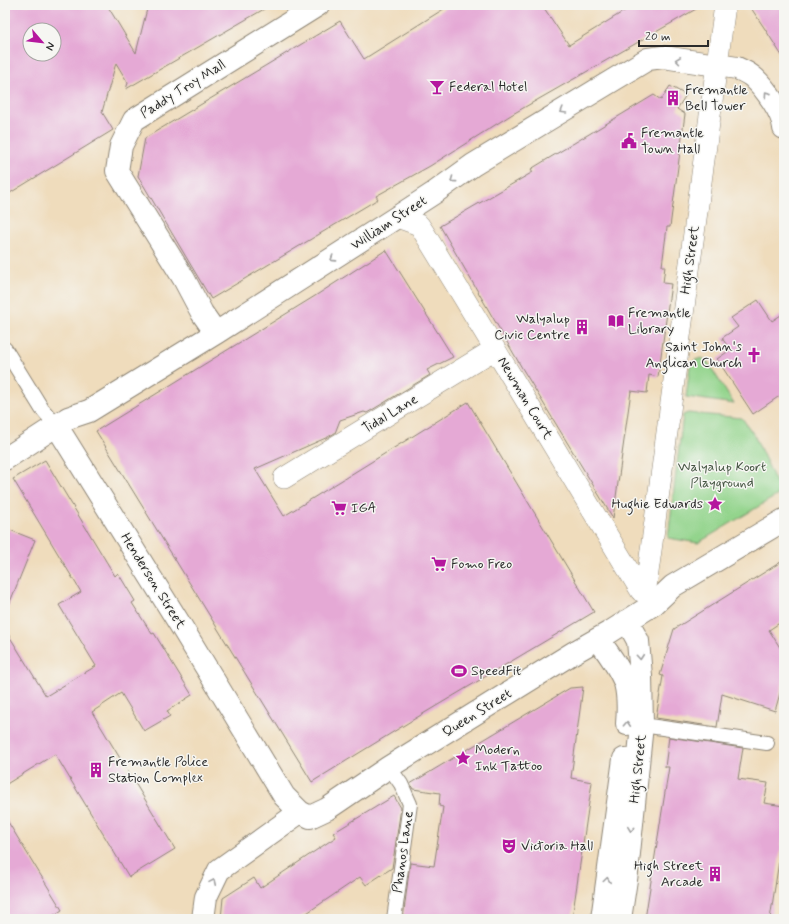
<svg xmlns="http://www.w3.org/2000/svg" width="789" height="924" font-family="Mynerve,sans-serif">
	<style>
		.green { fill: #93d48c; stroke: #5f805c }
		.building { fill: #e5a9d5; fill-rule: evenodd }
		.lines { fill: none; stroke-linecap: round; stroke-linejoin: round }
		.service-casing { stroke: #8d8474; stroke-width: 16 }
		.pedestrian-casing { stroke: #8d8474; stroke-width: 22 }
		.minor-casing { stroke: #8d8474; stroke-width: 24 }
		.service { stroke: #fff; stroke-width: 14 }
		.pedestrian { stroke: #fff; stroke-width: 21 }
		.minor { stroke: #fff; stroke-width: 22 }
		.oneway { stroke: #a0a0a0 }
		.labels { text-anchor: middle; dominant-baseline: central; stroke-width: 3; stroke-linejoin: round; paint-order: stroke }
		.poi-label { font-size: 14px; fill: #2b2b2b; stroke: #f6f6f2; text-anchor: start }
		.street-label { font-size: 14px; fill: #2b2b2b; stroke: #f6f6f2 }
		.park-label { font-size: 14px; fill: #455543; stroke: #f6f6f2 }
	</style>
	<rect width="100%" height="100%" fill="#f6f6f2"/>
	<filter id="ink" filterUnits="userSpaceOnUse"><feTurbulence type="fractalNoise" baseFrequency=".025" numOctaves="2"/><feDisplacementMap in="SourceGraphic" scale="8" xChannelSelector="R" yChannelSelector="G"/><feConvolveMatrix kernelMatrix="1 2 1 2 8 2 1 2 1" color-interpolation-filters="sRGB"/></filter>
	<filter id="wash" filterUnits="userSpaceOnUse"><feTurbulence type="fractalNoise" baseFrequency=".012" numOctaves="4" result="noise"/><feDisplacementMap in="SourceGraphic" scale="16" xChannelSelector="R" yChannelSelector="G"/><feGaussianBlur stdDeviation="0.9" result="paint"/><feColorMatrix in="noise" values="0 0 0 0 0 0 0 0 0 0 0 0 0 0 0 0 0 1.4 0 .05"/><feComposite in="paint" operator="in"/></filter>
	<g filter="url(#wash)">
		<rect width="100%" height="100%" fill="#efdcbc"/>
		<path class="green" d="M702,358l5,3 27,43 -48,-7 4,-31 5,-6z
			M688,413l54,5 12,17 27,58 -83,50 -30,-5 15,-123z"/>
		<g id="blocks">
			<path class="building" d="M5,5h102l29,48 12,-48h123l-145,84 2,-6 -12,-20 -14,49 11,18 -108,66zM30,30h24v24h-24z
				M450,5h92l27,40 65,-40h69l-192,110 -81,51 -54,30 2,3 -167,100 -73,-123 7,-38 195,-117 24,38z
				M749,5h35v54l-19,-30z
				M670,86l16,9 -9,14 8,5 -15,113h-3l-5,39h3l-2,17 8,1 -13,93 -9,-2 -2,18 -16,-2 -18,127 -91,-150 -82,-142 93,-54 -2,-3 123,-74 7,5z
				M386,250l67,107 -26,13 3,5 -63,38 -3,-1 -24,8 -5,13 -7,4 -73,32 29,47 184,-114 126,210 -183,109 -99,61 -216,-351 219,-135z
				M758,300l14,21 12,-8v80l-31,21 -36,-55 13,-9 -8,-12 16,-11 -7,-9z
				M45,460l70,116 3,-3 17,28 -3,2 20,31 2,-1 38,62 -25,16 3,5 -26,15 -23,-38 -29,19 83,137 -46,28 -74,-123 -50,31v-156l41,67 50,-30 -37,-61 22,-13 -68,-113z
				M5,528l30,12 -29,72h-1z
				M784,560v60l-15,10 15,24v25l-9,32 -53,-17 -5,33 -61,-9 7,-42 -3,-1 14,-46z
				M583,687l-12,91 21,4 -20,137h-169l7,-56 24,3 9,-59 -4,-1 1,-13 -27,-4 -3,-5 160,-96z
				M669,737l74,11 -5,31 30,4 -4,20 20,3v23l-14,90h-125l24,-152h-4z
				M394,796l7,12 -9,60 -26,17 -6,-8 -62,42h-77l2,-21 31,-20 6,10 76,-51 -3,-4z
				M5,817l57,93 -14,9h-43z"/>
		</g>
	</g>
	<g filter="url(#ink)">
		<use href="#blocks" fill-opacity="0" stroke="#8d8474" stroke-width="1"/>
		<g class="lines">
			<defs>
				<path id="service" d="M5,349l37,60 14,16
					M642,725l125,18
					M389,767l12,17 9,20 -16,115"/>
				<path id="pedestrian" d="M397,217l22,8 4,6 41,67 177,293
					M284,478l211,-129
					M646,587l79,-582"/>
				<path id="minor" d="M216,333l-14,-20 -18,-34 -67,-108 4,-25 13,-26 184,-115
					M68,418l21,-7 127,-78 181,-116 37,-24 39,-28 175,-106 15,-2 74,11c6,3 12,5 17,10 11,10 29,35 30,50
					M56,425l125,201 103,170 16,16 10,5 17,-8 62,-42 184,-114 37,-21 44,-28 19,-18 111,-66
					M5,459l63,-41
					M598,639c10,14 21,28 27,44 3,11 3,29 2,41
					M203,919l3,-22 13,-27 81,-58
					M602,919l22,-160
					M620,919l7,-46 15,-148 -1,-49 -3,-35 -11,-20"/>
			</defs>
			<use href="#service" class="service-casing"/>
			<use href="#pedestrian" class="pedestrian-casing"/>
			<use href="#minor" class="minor-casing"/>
			<use href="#service" class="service"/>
			<use href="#pedestrian" class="pedestrian"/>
			<use href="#minor" class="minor"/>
		</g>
		<defs><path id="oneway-chevron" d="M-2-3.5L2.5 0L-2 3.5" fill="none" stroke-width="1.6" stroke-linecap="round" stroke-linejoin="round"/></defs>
		<g class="oneway">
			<use href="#oneway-chevron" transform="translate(678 60) rotate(-172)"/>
			<use href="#oneway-chevron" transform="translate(767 94) rotate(-125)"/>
			<use href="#oneway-chevron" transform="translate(563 111) rotate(149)"/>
			<use href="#oneway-chevron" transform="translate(453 180) rotate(144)"/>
			<use href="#oneway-chevron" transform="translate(333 259) rotate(147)"/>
			<use href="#oneway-chevron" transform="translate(640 657) rotate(85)"/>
			<use href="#oneway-chevron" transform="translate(627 724) rotate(-87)"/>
			<use href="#oneway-chevron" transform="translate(631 829) rotate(96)"/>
			<use href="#oneway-chevron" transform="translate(607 880) rotate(-82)"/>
			<use href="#oneway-chevron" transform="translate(213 882) rotate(-66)"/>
		</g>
	</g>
	<defs>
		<symbol id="bar-bare" viewBox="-9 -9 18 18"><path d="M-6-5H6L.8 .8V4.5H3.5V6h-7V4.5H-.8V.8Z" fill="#b5179e" stroke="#f6f6f2" stroke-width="2.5" paint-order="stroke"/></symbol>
		<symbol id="building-bare" viewBox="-9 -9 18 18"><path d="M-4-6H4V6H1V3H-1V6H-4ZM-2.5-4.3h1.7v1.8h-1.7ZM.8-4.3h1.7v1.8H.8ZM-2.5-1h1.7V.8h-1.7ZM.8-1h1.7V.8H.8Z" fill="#b5179e" stroke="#f6f6f2" stroke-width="2.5" paint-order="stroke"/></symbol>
		<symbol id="civic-bare" viewBox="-9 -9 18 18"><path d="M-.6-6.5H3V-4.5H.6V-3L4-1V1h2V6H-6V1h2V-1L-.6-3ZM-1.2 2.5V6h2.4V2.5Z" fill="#b5179e" stroke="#f6f6f2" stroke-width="2.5" paint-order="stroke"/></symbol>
		<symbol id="library-bare" viewBox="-9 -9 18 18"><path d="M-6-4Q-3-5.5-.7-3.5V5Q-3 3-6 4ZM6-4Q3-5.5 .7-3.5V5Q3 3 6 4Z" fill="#b5179e" stroke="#f6f6f2" stroke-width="2.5" paint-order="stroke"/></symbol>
		<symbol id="church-bare" viewBox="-9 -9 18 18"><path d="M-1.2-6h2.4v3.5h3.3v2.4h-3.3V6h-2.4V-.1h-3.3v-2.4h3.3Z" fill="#b5179e" stroke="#f6f6f2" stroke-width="2.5" paint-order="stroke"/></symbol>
		<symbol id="sight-bare" viewBox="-9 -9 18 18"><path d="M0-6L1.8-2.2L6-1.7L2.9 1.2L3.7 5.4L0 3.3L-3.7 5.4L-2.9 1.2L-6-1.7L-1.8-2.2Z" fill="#b5179e" stroke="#f6f6f2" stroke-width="2.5" paint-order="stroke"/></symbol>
		<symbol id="supermarket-bare" viewBox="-9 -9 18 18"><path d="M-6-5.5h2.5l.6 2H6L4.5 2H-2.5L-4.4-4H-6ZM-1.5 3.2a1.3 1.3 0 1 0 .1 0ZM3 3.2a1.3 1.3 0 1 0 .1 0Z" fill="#b5179e" stroke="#f6f6f2" stroke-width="2.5" paint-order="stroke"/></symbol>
		<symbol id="stadium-bare" viewBox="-9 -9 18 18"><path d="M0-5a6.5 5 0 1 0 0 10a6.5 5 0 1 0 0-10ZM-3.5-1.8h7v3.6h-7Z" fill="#b5179e" stroke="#f6f6f2" stroke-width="2.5" paint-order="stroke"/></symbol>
		<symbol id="theatre-bare" viewBox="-9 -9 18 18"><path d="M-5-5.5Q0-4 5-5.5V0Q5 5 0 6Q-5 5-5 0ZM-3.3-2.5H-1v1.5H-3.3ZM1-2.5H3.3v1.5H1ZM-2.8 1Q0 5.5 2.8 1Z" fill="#b5179e" stroke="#f6f6f2" stroke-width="2.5" paint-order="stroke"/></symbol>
	</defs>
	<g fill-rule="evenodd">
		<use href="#bar-bare" x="426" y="76" width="22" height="22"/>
		<use href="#building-bare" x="662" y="87" width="22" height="22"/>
		<use href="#civic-bare" x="618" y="130" width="22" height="22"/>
		<use href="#library-bare" x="605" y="310" width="22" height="22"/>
		<use href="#building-bare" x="571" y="316" width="22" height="22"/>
		<use href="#church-bare" x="743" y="344" width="22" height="22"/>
		<use href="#sight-bare" x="704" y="493" width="22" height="22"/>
		<use href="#supermarket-bare" x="328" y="497" width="22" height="22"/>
		<use href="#supermarket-bare" x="428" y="553" width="22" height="22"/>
		<use href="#stadium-bare" x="448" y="660" width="22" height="22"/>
		<use href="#sight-bare" x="452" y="747" width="22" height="22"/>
		<use href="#building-bare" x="85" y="759" width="22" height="22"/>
		<use href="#theatre-bare" x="498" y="835" width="22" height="22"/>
		<use href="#building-bare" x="704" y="863" width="22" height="22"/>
	</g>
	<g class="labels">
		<g class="poi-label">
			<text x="449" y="87">Federal Hotel</text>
			<text x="685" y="90">Fremantle<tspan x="685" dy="16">Bell Tower</tspan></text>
			<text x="641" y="133">Fremantle<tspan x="641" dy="16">Town Hall</tspan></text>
			<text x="628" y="313">Fremantle<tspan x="628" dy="16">Library</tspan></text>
			<text x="570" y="319" text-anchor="end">Walyalup<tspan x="570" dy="16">Civic Centre</tspan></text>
			<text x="742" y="347" text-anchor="end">Saint John's<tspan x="742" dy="16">Anglican Church</tspan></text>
			<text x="703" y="504" text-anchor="end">Hughie Edwards</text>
			<text x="351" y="508">IGA</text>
			<text x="451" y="564">Fomo Freo</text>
			<text x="471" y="671">SpeedFit</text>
			<text x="475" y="750">Modern<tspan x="475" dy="16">Ink Tattoo</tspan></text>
			<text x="108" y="762">Fremantle Police<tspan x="108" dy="16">Station Complex</tspan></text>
			<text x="521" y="846">Victoria Hall</text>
			<text x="703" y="866" text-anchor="end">High Street<tspan x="703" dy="16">Arcade</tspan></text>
		</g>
		<g class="street-label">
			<text transform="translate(183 89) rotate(-32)">Paddy Troy Mall</text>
			<text transform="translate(389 223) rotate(-33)">William Street</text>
			<text transform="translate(690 260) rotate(-82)">High Street</text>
			<text transform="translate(525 398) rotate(59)">Newman Court</text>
			<text transform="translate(390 414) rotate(-31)">Tidal Lane</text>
			<text transform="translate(153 581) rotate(58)">Henderson Street</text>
			<text transform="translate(477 713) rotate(-32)">Queen Street</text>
			<text transform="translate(638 769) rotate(-84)">High Street</text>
			<text transform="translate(403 852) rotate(-82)">Phanos Lane</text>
		</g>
		<g class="park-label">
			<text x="722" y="467">Walyalup Koort<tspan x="722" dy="16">Playground</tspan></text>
		</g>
	</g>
	<rect width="789" height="924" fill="none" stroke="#f6f6f2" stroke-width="20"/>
	<g transform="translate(42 42) rotate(118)"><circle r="19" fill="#f6f6f2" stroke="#a5a5a2"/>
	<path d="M0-3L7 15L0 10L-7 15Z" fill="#b5179e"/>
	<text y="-6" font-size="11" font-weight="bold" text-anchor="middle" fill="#2b2b2b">N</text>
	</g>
	<path d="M639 40v6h69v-6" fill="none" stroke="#2b2b2b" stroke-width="2"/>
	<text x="645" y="40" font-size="12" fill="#2b2b2b" stroke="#f6f6f2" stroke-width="3" paint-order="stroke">20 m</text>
</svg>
